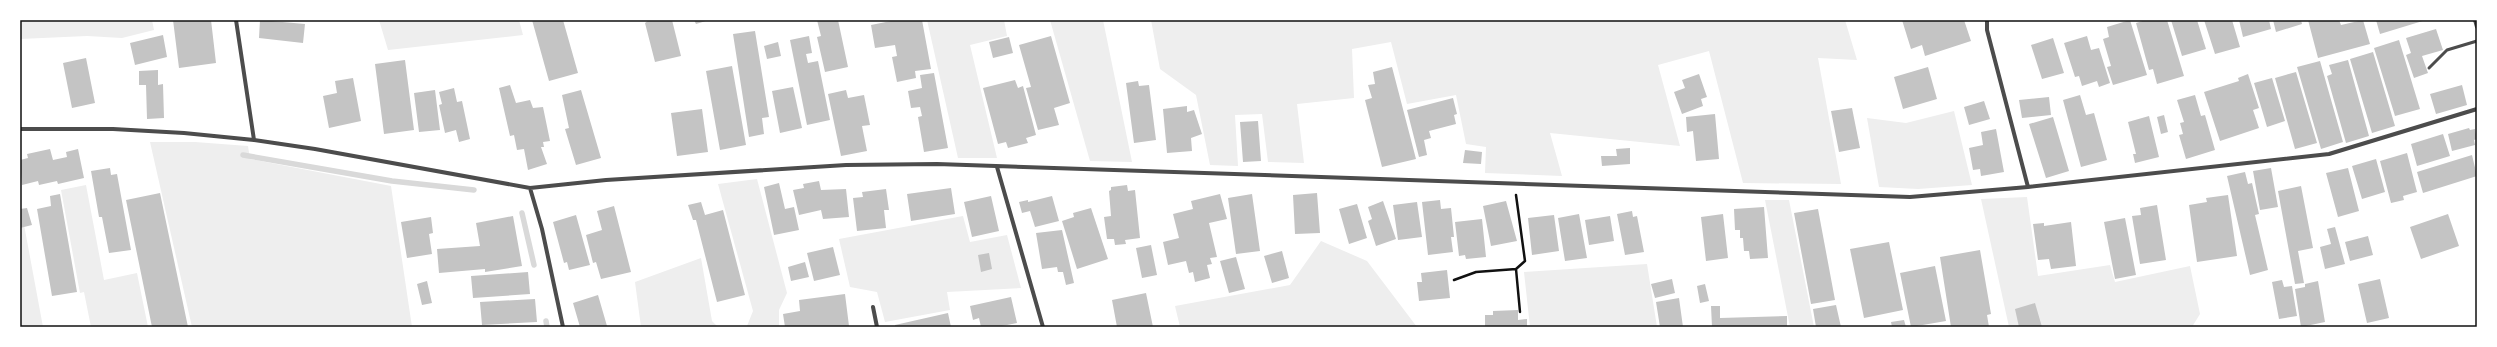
<svg xmlns="http://www.w3.org/2000/svg" width="2497" height="347" font-family="'Source Sans 3',sans-serif">
	<style>
		.green { fill: #eee }
		.lines { fill: none; stroke-linecap: round; stroke-linejoin: round }
		.stream { stroke: #d9d9d9; stroke-width: 5.5 }
		.building { fill: #c4c4c4 }
		.path { stroke: #111; stroke-width: 2.5 }
		.service { stroke: #4c4c4c; stroke-width: 3 }
		.minor { stroke: #4c4c4c; stroke-width: 4 }
		.neatline { fill: none; stroke: #111; stroke-width: 1.5 }
	</style>
	<rect width="100%" height="100%" fill="#fff"/>
	<path class="green" d="M20,20h132l2,10 -32,8 -35,-2 -67,3z
		M379,20h140l4,15 -135,15z
		M927,20h77l3,16 -37,9 27,113h-39z
		M1050,20h53l29,142 -42,-1z
		M1151,20h694l12,40 -39,-2 23,126 -98,-1 -34,-132 -51,14 22,81 -130,-13 12,43 -77,-3 1,-26 -20,-3 -10,-49 -49,9 -16,-62 -39,7 2,49 -57,6 7,59 -36,-1 -6,-48 -27,1 3,51 -28,-1 -14,-70 -36,-26z
		M1954,111l18,74 -54,4 -39,-2 -12,-69 39,5z
		M150,142h45l53,4 2,13 141,27 21,141h-220z
		M757,179l30,114 -8,17v17h-37l5,-1 6,-15 -35,-127z
		M86,185l18,95 33,-7 11,54h-57l-7,-35 -4,1 -19,-103z
		M2027,197l11,79 72,-11 5,17 75,-16 10,48 -8,13h-183l-28,-128z
		M1765,200h24l25,127h-24z
		M20,203l23,124h-23z
		M963,216l7,26 37,-7 14,53 -74,4 3,18 -65,12 -8,-30 -27,-5 -11,-48z
		M1321,241l46,20 50,66h-237l-5,-21 115,-21z
		M701,258l11,63 6,6h-77l-6,-45z
		M1647,264l10,63h-127l-6,-55z"/>
	<g class="lines">
		<path class="stream" d="M243,155l149,26 82,9
			M522,213l12,52
			M546,321l1,6"/>
	</g>
	<path class="building" d="M173,20h38l5,43 -37,5z
		M260,20l45,4 -2,19 -44,-5z
		M532,20h31l15,53 -29,8z
		M649,20h23l9,36 -26,6 -10,-39z
		M694,20h15l-13,4z
		M817,20h21l10,47 -23,5 -8,-35 4,-1z
		M896,20h26l9,49 -16,2 1,7 -19,4 -5,-25 5,-1 -2,-11 -20,3 -4,-23z
		M1902,20h62l7,21 -46,15 -3,-11 -11,4z
		M2130,20l17,55 -34,10 -6,-18 4,-1 -8,-27 6,-2 -2,-10z
		M2146,20h21l17,56 -27,8 -4,-15 -4,1 -13,-47z
		M2171,20h26l9,29 -24,7z
		M2204,20h28l8,27 -25,7z
		M2239,20h30l2,9 -28,8z
		M2273,20h28l1,4 -26,8z
		M2308,20h31l2,5 22,-5 7,24 -52,14z
		M2376,20h50l-46,14z
		M2436,29l7,21 -21,6 6,17 -14,5 -8,-23 5,-2 -5,-15z
		M755,31l14,86 -7,1 2,16 -15,3 -16,-103z
		M163,35l4,22 -32,8 -5,-22z
		M809,36l3,17 -6,1 2,9 10,-2 12,59 -23,5 -17,-85z
		M1051,36l19,67 -16,5 5,17 -21,5 -12,-42 5,-1 -12,-42z
		M2087,36l4,14 8,-2 11,35 -11,4 -2,-6 -15,5 -3,-10 -4,1 -11,-34z
		M1009,37l4,16 -20,5 -4,-16z
		M2053,38l11,35 -22,6 -11,-34z
		M2399,40l21,69 -25,7 -21,-68z
		M778,42l3,14 -14,3 -3,-13z
		M2373,52l22,74 -23,7 -22,-74z
		M86,58l9,45 -23,5 -9,-45z
		M405,60l9,70 -30,4 -9,-70z
		M2348,60l21,76 -23,7 -19,-67 5,-2 -3,-9z
		M2320,61l23,81 -22,7 -24,-82z
		M732,66l14,79 -26,5 -14,-79z
		M1392,67l24,92 -34,8 -17,-67 7,-2 -4,-13 7,-1 -2,-12z
		M1928,67l9,32 -34,10 -9,-32z
		M158,70v15l5,-1 1,34 -17,1 -1,-34h-7v-14z
		M2296,72l21,71 -22,6 -20,-71z
		M934,73l14,75 -24,4 -6,-35 4,-1 -2,-9 -9,1 -3,-17 14,-3 -2,-13z
		M1699,74l8,23 -6,2 2,7 -21,8 -8,-22 11,-4 -3,-8z
		M2248,74l11,34 -6,2 6,18 -39,13 -16,-49 35,-11 -1,-3z
		M353,78l8,43 -32,7 -6,-32 14,-3 -2,-12z
		M2272,78l13,43 -18,6 -13,-44z
		M1015,80l3,8 5,-2 13,49 -10,3 2,5 -20,5 -2,-6 -8,2 -15,-56z
		M1138,81l1,5 10,-1 7,55 -22,3 -8,-60z
		M510,85l6,18 14,-3 3,8 10,-1 7,34 -7,1 1,5h-3l6,17 -19,6 -4,-21 -7,1 -3,-15 -4,1 -11,-48z
		M2462,85l5,20 -31,9 -6,-20z
		M793,87l9,41 -22,5 -8,-42z
		M454,88l3,14 5,-1 8,38 -11,3 -3,-12 -11,3 -6,-28 3,-1 -3,-12z
		M435,90l5,40 -21,2 -5,-39z
		M581,90l20,68 -25,7 -11,-36 4,-1 -7,-33z
		M846,90l2,8 16,-3 6,30 -8,1 5,25 -26,5 -13,-62z
		M2080,95l6,20 8,-2 13,47 -26,7 -18,-67z
		M2195,95l6,21 4,-1 10,35 -29,9 -7,-24 4,-1 -3,-11 4,-1 -7,-22z
		M2049,97l2,18 -29,3 -3,-18z
		M1453,98l4,16 -3,1 2,9 -27,7 2,7 -7,2 3,15 -8,2 -12,-47z
		M1984,101l6,18 -21,6 -5,-18z
		M1187,106v6l7,-2 8,24 -11,4 1,13 -25,2 -4,-44z
		M1852,108l8,40 -21,4 -8,-41z
		M702,109l6,43 -31,4 -6,-43z
		M1715,114l4,45 -23,2 -3,-30 -6,1 -1,-15z
		M2164,115l4,17 -7,2 -4,-17z
		M2149,116l10,41 -24,6 -2,-9h3l-8,-32z
		M2053,117l16,54 -23,7 -17,-54z
		M1258,121l3,40 -18,1 -3,-40z
		M2469,128l1,2 5,-1 2,10 -3,1 1,5 -23,6 -4,-17z
		M1996,129l8,43 -23,4 -1,-7 -7,1 -4,-22 14,-3 -2,-13z
		M2443,134l7,22 -33,10 -6,-22z
		M1630,148v16l-28,2 -1,-10h16l-1,-7z
		M50,149l3,11 14,-3 -1,-5 12,-3 6,29 -26,6 -1,-3 -18,4 -1,-4 -16,4 -2,-25 8,-2 -1,-4z
		M1465,150l17,2 -1,12 -18,-1z
		M2407,153l10,39 -14,4 1,4 -13,3 -11,-42z
		M2472,155l5,21 -54,17 -6,-21z
		M2376,159l9,33 -23,7 -10,-33z
		M110,168l1,7 6,-1 14,76 -22,3 -7,-36h-3l-8,-46z
		M2271,168l7,39 -18,3 -7,-39z
		M2348,168l11,43 -21,6 -12,-44z
		M2245,172l3,12 4,-1 7,31 -4,1 13,55 -18,5 -23,-99z
		M819,181l2,9 25,-1 3,28 -26,2 -2,-9 -22,5 -6,-25 11,-2 -1,-4z
		M779,183l6,26 9,-2 5,23 -25,5 -10,-48z
		M1127,185l1,6 7,-1 5,48 -15,2 1,4 -11,1 -1,-6h-7l-3,-22 7,-1 -2,-25 2,-1v-3z
		M2301,186l12,62 -15,3 6,32 -9,1 -17,-93z
		M951,188l4,26 -44,7 -4,-27z
		M886,189l3,21h-5l2,18 -29,3 -4,-33 10,-1 -1,-5z
		M160,193l28,134h-36l-26,-127z
		M1317,193l3,40 -25,1 -2,-39z
		M60,194l17,98 -25,4 -15,-87 14,-3 -1,-10z
		M1220,194l7,25 -18,4 8,34 -7,1 2,6 -5,1 3,13 -15,4 -2,-10 -4,1 -3,-12 -18,4 -5,-23 16,-4 -6,-24 20,-5 -2,-8z
		M1252,194l8,57 -24,3 -8,-56z
		M2228,195l9,61 -40,6 -8,-57 18,-3 -1,-4z
		M991,196l8,35 -27,6 -8,-35z
		M1052,196l7,25 -24,6 -5,-16 -8,2 -3,-11 9,-2v2z
		M1440,200l1,9 10,-1 3,29h-3l2,15 -25,3 -6,-53z
		M1383,201l13,38 -20,7 -8,-25 4,-2 -4,-12z
		M1506,201l11,40 -26,5 -8,-40z
		M701,202l4,13 18,-5 22,85 -28,7 -21,-82h-3l-5,-15z
		M1417,202l5,35 -24,3 -5,-35z
		M1357,204l10,34 -18,6 -10,-35z
		M2157,205l9,55 -26,4 -8,-48 9,-1 -1,-7z
		M614,206l17,66 -30,7 -5,-17 -3,1 -7,-28 16,-5 -5,-19z
		M1764,207l4,51 -18,1 -1,-8h-5l-1,-13h-3v-8h-5l-1,-21z
		M27,208l5,17 -12,3v-19z
		M1091,208l17,51 -31,10 -15,-48 12,-4 -1,-4z
		M1818,209l17,91 -24,4 -17,-91z
		M1632,211l1,6 4,-1 7,36 -19,3 -8,-41z
		M1579,214l8,44 -22,3 -7,-43z
		M1723,214l5,44 -22,3 -5,-44z
		M2448,214l11,32 -38,13 -11,-32z
		M576,215l14,50 -21,5 -2,-8 -3,1 -11,-41z
		M1554,215l5,36 -27,4 -4,-37z
		M513,216l9,50 -37,6v-3l-46,4 -2,-24 43,-3 -4,-23z
		M1610,216l4,25 -25,4 -4,-25z
		M431,217l2,16 -4,1 3,20 -25,4 -6,-36z
		M2125,218l11,57 -21,4 -11,-57z
		M1482,219l4,38 -20,2 -1,-4 -6,1 -4,-34z
		M2071,222l5,44 -25,3 -2,-10 -11,1 -5,-36 11,-1v3z
		M2335,227l10,37 -20,5 -5,-22 11,-3 -4,-15z
		M1062,230l12,53 -8,2 -3,-13h-5l-1,-5 -15,2 -6,-36z
		M2368,236l5,19 -23,6 -5,-19z
		M1889,242l14,68 -39,8 -14,-69z
		M1151,245l6,30 -15,3 -6,-30z
		M833,247l7,28 -26,6 -7,-28z
		M1980,250l11,64 -4,1 2,12h-38l-11,-70z
		M1282,251l7,27 -17,5 -8,-27z
		M989,253l3,16 -11,3 -3,-17z
		M1236,257l9,32 -16,4 -9,-32z
		M805,262l4,15 -18,4 -3,-14z
		M1935,266l11,55 -35,6 -11,-54z
		M1447,270l3,28 -31,3 -2,-19h5l-1,-9z
		M528,272l2,22 -57,4 -2,-22z
		M1672,279l3,14 -20,5 -4,-14z
		M2380,279l9,39 -22,5 -9,-39z
		M2282,280l2,7 8,-1 5,30 -18,3 -7,-37z
		M427,281l5,22 -10,2 -5,-21z
		M2318,281l7,41 -24,5 -6,-38 10,-2v-3z
		M1705,284l4,17 -9,2 -3,-17z
		M1146,293l7,34h-36l-5,-27z
		M845,294l4,32 -64,1 -2,-13 17,-3 -1,-11z
		M598,295l9,31 -27,1 -7,-24z
		M1011,297l6,26 -20,4h-16l-2,-9 -6,2 -3,-14z
		M1679,298l4,29h-23l-4,-25z
		M535,299l2,23 -55,3 -2,-23z
		M2035,303l7,24h-23l-4,-18z
		M1836,305l5,22h-25l-3,-18z
		M1711,306h9v12l67,-2v11h-75z
		M1518,310v10l9,-1v8h-42v-12h8v-4z
		M948,313l3,14h-56v-2z
		M1904,320l2,7h-14l-1,-5z"/>
	<g class="lines">
		<path class="path" d="M1516,269l4,43
			M1454,280l22,-8 40,-3 9,-8 -9,-66"/>
		<path class="service" d="M2429,68l18,-18 30,-9"/>
		<path class="minor" d="M236,20l18,120
			M1987,20v10l41,157
			M2475,20l2,7
			M20,129h93l71,4 70,7 61,9 215,39 76,-8 240,-15 91,-1 973,33 118,-10 301,-33 148,-45
			M997,167l46,160
			M530,188l12,41 21,98
			M873,307l4,20"/>
	</g>
	<rect width="2497" height="347" fill="none" stroke="#ffffff" stroke-width="42"/>
	<rect x="21" y="21" width="2455" height="305" class="neatline"/>
</svg>
